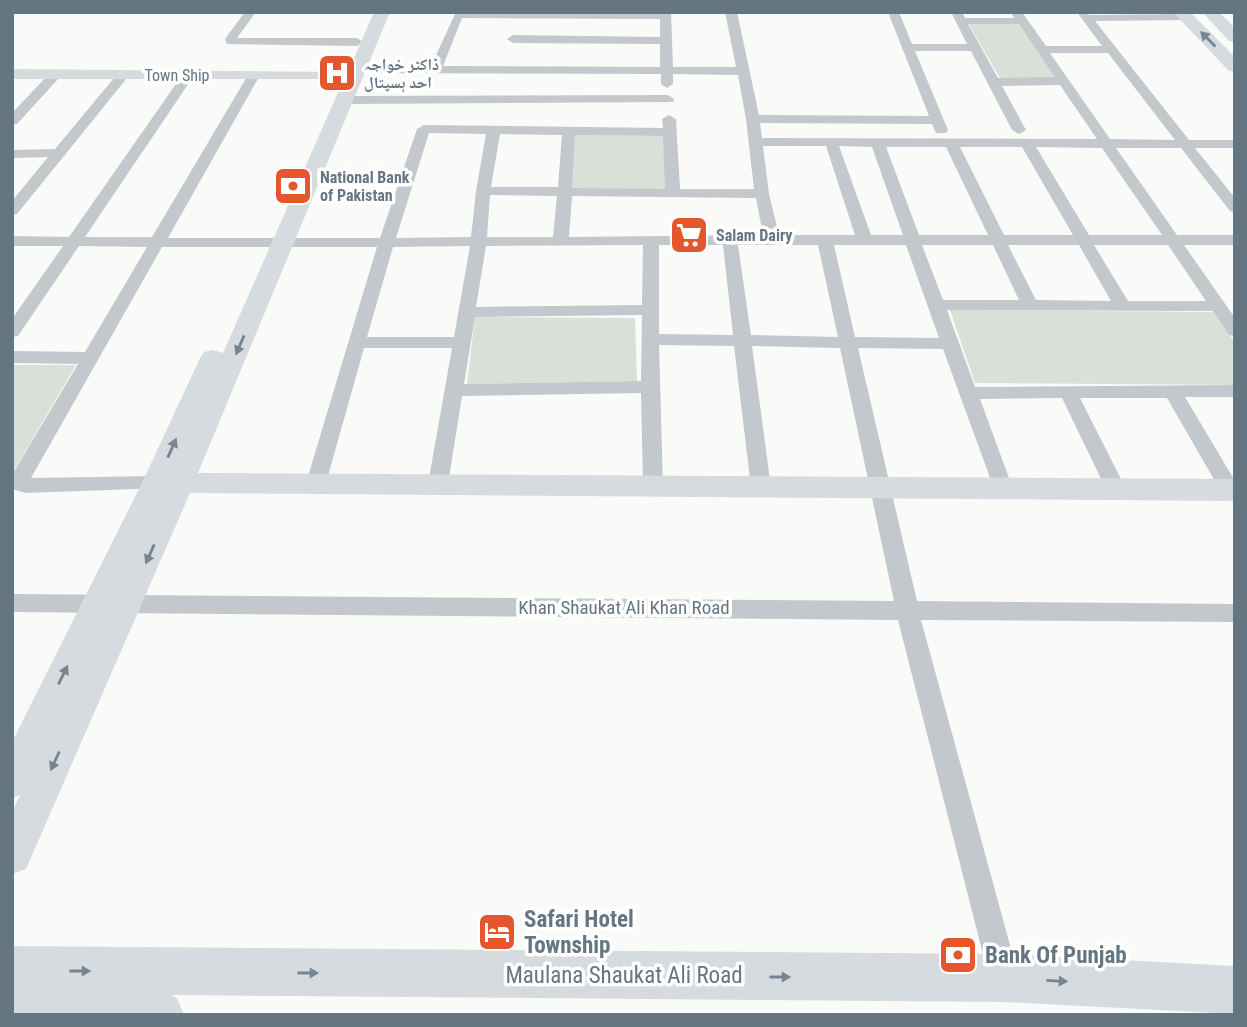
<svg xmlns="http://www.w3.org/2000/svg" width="1247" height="1027" font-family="'Roboto Condensed','Noto Naskh Arabic',sans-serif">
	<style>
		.green { fill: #dadfd7 }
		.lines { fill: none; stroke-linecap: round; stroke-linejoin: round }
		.street { fill: #c3c8cc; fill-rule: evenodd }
		.secondary { fill: #d6dbdf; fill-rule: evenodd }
		.primary { fill: #d6dbdf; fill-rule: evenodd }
		.oneway { fill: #768591 }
		.labels { text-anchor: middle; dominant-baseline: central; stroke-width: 7; stroke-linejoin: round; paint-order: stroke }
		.far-poi-label { font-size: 16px; font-weight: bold; fill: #657683; stroke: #fff; text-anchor: start }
		.far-street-label { font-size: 16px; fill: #657683; stroke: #fff }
		.street-label { font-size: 19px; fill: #657683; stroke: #fff }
		.near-poi-label { font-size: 23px; font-weight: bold; fill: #657683; stroke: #fff; text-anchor: start }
		.near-street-label { font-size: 23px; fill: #657683; stroke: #fff }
	</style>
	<rect width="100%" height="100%" fill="#fafaf8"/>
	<path class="green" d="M968,23h53l37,55h-58z
		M575,135l94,1v55h-98z
		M950,310l264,2 21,31v42l-260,-2z
		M475,317l160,1 2,63 -170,3z
		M12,365h64l-64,109z"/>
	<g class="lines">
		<path class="street" d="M245,12h11l-19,26h120l6,4 -6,4 -130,-2 -2,-5z
			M456,12h215l2,55h63l-11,-55h12l22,103 170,1 -41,-104h11l13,32h55l-16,-32h11l3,6h49l-3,-6h11l24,34h56l-25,-34 13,3 96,-1 6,3 -6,3 -91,1 94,119h46v8h-40l40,50v14l-5,-1 -49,-63h-65l61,87h58v10h-51l51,73v18l-6,-1 -16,-24 -266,-1 28,77 260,-2v12h-50l50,84v15l-12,-1 -56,-97h-87l46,91 -3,5 -7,2 -7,-2 -3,-5 -44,-91 -82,1 33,90 -3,5 -7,2 -7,-2 -53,-145 -85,-1 59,253 318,3v18l-314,-2 98,358 -4,11 -11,4 -11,-4 -4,-11 -91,-358 -886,-8v-18l882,7 -54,-253 -88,-2 19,141 -3,5 -7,2 -7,-2 -3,-5 -17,-141 -75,-1 4,141 -3,5 -7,2 -7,-2 -3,-5 -2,-93 -179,3 -14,88 -3,5 -7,2 -7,-2 -3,-5 24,-136h-88l-38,135 -3,5 -7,2 -7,-2 -3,-5 71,-236h-215l-131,231 125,-2 7,2 3,5 -3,5 -137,5 -14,-4v-14l66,-111 -66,-1v-12l73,1 62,-105 -68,-1 -61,90 -6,1v-18l51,-73h-51v-10l57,1 116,-166h8l2,3 -110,163h67l96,-162 6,-4 6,4 -92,163h212l37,-109 7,-4 239,3 -1,-9 7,-4 7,4 4,70h74l-8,-70 -8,-44 -65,-1v10l-6,4 -6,-4v-10l-303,-1 -6,-4 6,-4 73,1zM462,18l198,1v18l-147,-2 -6,4 6,4 147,1v23l-217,-1zM968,24h51l36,53 -57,1zM915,51h56l41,79 7,4 7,-4 -24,-44 58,-1 37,54 -335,-1 -2,-15 172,1 4,9h10l2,-3zM1050,53h58l67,87 -65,-1zM429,133l57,1 -10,57 -5,46 -75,1zM500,134l62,1 -4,52h-67zM575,135l88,1 2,53 -93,-1zM763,146h63l29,89h-76l-10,-41zM839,146l33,1 31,88h-32zM886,147h60l42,88h-69zM960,147h62l51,88h-69zM1036,147l66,1 60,87h-73zM490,195l67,1 -4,41h-66zM572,196l184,2 7,37 -194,2zM643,245l-1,60 -166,2 10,-61zM659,245h64l10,90 -74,-1zM738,245h80l20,92 -87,-2zM834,245h72l33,93 -84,-1zM922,245h71l26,55h-76zM1008,245h71l32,56 -75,-1zM1094,245h74l38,56h-78zM470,246l-16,91h-87l26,-90zM642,315l-1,66 -177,3 11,-67z
			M55,71l4,1v6l-42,46 -5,1v-12l39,-41z
			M123,71l4,1v6l-110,136 -5,1v-14l36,-44 -36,1v-8l43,-1 64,-77z
			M668,95l6,4 -1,3 -329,2 -6,-4 6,-4z"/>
		<path class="secondary" d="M374,12h16l-192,461 1037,6v22l-1045,-8 -164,376 -14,5v-62l8,-17 -8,3v-56l130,-259 58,-125 4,-6 9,-2 10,3 121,-274h-332v-10l336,3z
			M1173,12h17l45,45v15l-6,-1z
			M1202,12h17l16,16v14l-6,-1z"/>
		<path class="primary" d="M12,946l992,8 231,12v48l-231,-12 -833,-7 6,3 7,17h-172z"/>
	</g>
	<defs><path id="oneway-solid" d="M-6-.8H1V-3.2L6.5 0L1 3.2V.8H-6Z" transform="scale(1.75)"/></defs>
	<g class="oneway">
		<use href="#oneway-solid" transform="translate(1208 39) rotate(-135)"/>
		<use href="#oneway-solid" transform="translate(240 345) rotate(113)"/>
		<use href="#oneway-solid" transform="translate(172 448) rotate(-66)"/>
		<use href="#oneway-solid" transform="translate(150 554) rotate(114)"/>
		<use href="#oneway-solid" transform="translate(63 675) rotate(-64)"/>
		<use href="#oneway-solid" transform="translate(55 761) rotate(115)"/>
		<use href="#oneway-solid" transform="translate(80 971)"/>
		<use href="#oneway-solid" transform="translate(308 973)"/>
		<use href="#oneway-solid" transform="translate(780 977)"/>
		<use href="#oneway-solid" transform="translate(1057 981) rotate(3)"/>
	</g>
	<defs>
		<symbol id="hospital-square" viewBox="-11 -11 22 22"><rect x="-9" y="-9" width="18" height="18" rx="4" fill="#e4572e" stroke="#fff"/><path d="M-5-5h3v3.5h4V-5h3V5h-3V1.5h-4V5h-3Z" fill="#fff"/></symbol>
		<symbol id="bank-square" viewBox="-11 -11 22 22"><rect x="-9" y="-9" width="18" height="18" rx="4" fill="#e4572e" stroke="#fff"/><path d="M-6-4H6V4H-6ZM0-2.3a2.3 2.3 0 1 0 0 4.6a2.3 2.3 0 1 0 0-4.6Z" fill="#fff"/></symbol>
		<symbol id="supermarket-square" viewBox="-11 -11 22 22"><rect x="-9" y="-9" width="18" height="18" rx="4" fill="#e4572e" stroke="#fff"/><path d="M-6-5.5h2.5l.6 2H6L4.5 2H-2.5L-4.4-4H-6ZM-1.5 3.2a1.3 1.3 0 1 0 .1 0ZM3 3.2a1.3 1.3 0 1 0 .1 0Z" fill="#fff"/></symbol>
		<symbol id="hotel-square" viewBox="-11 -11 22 22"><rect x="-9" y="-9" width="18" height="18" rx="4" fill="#e4572e" stroke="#fff"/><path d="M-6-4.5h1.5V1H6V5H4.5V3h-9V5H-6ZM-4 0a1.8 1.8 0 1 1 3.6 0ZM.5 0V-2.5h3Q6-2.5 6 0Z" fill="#fff"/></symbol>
	</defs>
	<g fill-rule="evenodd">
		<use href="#hospital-square" x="315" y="51" width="44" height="44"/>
		<use href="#bank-square" x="271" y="164" width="44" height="44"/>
		<use href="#supermarket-square" x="667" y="213" width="44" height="44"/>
		<use href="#hotel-square" x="475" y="910" width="44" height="44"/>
		<use href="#bank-square" x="936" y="933" width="44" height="44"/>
	</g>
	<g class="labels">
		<g class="far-poi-label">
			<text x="364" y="64">ڈاکٹر خواجہ<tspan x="364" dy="18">احد ہسپتال</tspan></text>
			<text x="320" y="177">National Bank<tspan x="320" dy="18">of Pakistan</tspan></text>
			<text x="716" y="235">Salam Dairy</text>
		</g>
		<g class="far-street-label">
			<text x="177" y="75">Town Ship</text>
		</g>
		<g class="street-label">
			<text x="624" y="607">Khan Shaukat Ali Khan Road</text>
		</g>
		<g class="near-poi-label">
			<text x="524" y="919">Safari Hotel<tspan x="524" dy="26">Township</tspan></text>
			<text x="985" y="955">Bank Of Punjab</text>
		</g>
		<g class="near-street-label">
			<text x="624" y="975">Maulana Shaukat Ali Road</text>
		</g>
	</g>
	<rect width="1247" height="1027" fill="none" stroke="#657683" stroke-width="28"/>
</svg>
